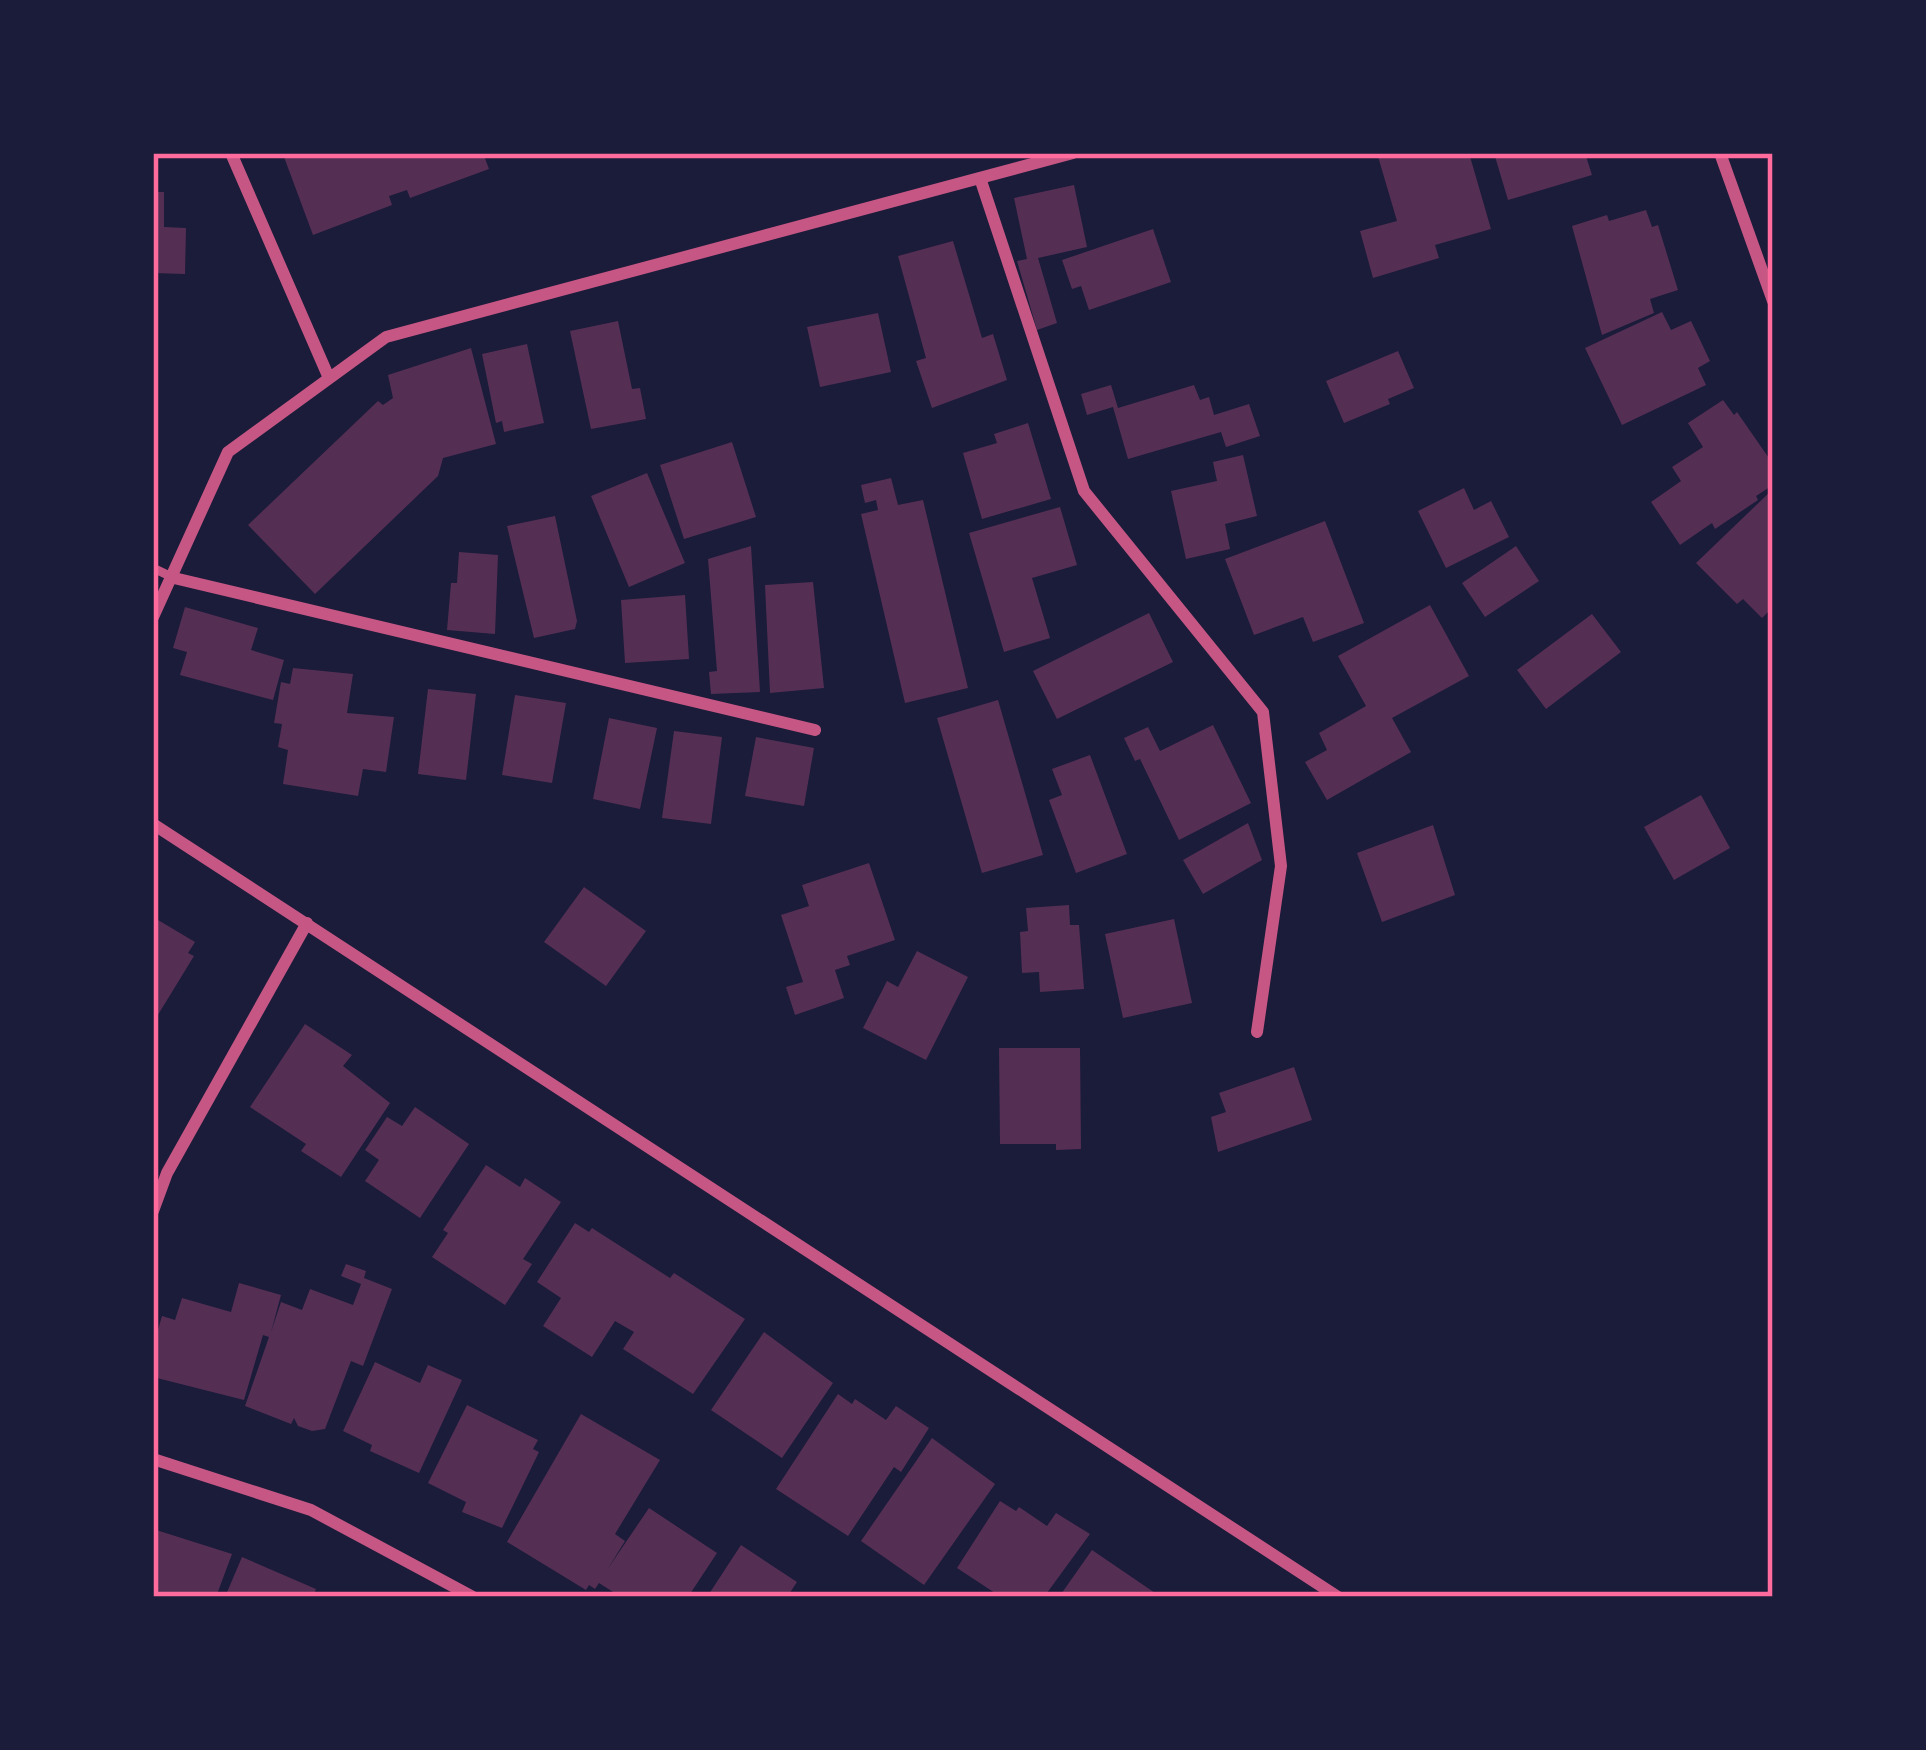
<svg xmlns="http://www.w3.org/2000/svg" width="1926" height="1750" font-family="'Noto Sans',sans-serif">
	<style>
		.building { fill: #542f53 }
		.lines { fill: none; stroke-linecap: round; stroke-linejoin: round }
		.service { stroke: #c65784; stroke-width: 9 }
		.minor { stroke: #c65784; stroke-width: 12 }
		.neatline { fill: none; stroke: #ff6b9d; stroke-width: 4.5 }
	</style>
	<rect width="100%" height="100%" fill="#1b1b3a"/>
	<path class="building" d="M295,153h188l6,16 -79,29 -3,-8 -18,6 3,9 -79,30 -29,-78z
		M1377,153h92l22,76 -56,16 4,13 -66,20 -13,-47 37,-10z
		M1494,153h91l7,22 -84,25z
		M1074,185l13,62 -49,11 19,65 -20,7 -20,-69 10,-2 -13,-61z
		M153,192h11v35l22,1 -1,46 -32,-1z
		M1646,210l6,17 6,-2 20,65 -28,9 4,14 -52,22 -30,-109 35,-11 2,6z
		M1153,229l18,53 -82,28 -8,-24 -9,3 -10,-29z
		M953,241l29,97 11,-4 14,46 -75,28 -16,-47 10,-3 -28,-102z
		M1662,312l9,18 20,-9 19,40 -12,7 8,17 -84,40 -37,-77z
		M878,313l13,59 -71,15 -13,-60z
		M618,321l14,68 8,-1 6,31 -55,10 -21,-98z
		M527,344l17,79 -40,9 -2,-11 -6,2 -14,-69z
		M471,348l25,96 -53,14 -5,18 -123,118 -67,-69 130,-124 5,4 10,-7 -5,-23z
		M1398,351l16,37 -26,11 2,5 -46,19 -18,-42z
		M1111,385l7,23 76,-23 6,15 9,-3 5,18 35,-11 11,32 -34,11 -5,-15 -93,27 -15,-52 -26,8 -6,-21z
		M1723,400l11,15 3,-3 36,52v21l-17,11 2,4 -43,29 -3,-6 -32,22 -29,-43 30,-21 -9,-14 31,-20 -15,-24z
		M1028,423l23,76 -69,20 -19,-66 34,-10 -3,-9z
		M732,442l24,75 -72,22 -24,-74z
		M1243,455l14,61 -32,8 5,25 -44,10 -15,-68 46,-10 -4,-19z
		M647,473l38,90 -56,24 -38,-91z
		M891,478l7,27 25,-5 45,188 -63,15 -44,-189 17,-4 -2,-10 -11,3 -4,-18z
		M1464,488l10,22 17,-9 18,36 -63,31 -28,-57z
		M1773,489v118l-11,11 -19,-19 -6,5 -41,-41z
		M1060,507l17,58 -45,13 18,60 -46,14 -35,-119z
		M555,516l22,105 -2,8 -41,9 -27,-112z
		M1325,521l39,102 -51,19 -10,-25 -49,18 -29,-76z
		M751,546l9,146 -49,2 -2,-22 8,-1 -9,-112z
		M1516,546l23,35 -54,36 -23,-34z
		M459,552l39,3 -3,79 -48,-4 4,-47h6z
		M813,582l11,106 -54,5 -5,-108z
		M685,595l4,64 -64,4 -4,-63z
		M1430,605l39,71 -77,42 19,34 -84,48 -22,-38 22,-12 -8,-17 47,-27 -28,-50z
		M185,607l73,21 -7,22 33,10 -11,40 -93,-25 7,-23 -14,-4z
		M1149,613l24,49 -116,57 -24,-48z
		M1592,614l29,38 -75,57 -29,-39z
		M293,668l60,6 -6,39 47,4 -8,55 -23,-3 -5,27 -75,-12 5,-34 -10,-3 4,-23 -8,-1 7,-41 9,2z
		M428,689l48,5 -10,86 -48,-6z
		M515,695l51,8 -14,80 -50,-8z
		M998,700l45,155 -61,18 -45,-155z
		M609,718l48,10 -17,81 -47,-10z
		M1213,725l38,78 -72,37 -39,-81 -5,2 -11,-23 24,-11 12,24z
		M674,731l48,6 -11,87 -49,-6z
		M756,737l58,11 -10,58 -59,-10z
		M1090,755l37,99 -51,19 -27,-73 13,-5 -10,-26z
		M1701,795l29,53 -56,32 -30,-53z
		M1248,823l14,37 -59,34 -20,-34z
		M1433,825l22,70 -73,27 -25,-69z
		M869,863l26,77 -48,16 3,9 -15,5 9,28 -49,17 -9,-28 17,-5 -22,-67 28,-9 -7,-21z
		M584,887l62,44 -40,55 -62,-44z
		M1069,905l1,20h9l5,64 -44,3 -1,-20 -17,1 -2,-41 8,-1 -2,-23z
		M153,917l42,25 -7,11 6,3 -41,67z
		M1174,919l18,84 -69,15 -18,-84z
		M917,951l51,26 -42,83 -63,-32 24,-47 11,6z
		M305,1024l47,31 -9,11 47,37 -49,74 -40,-26 5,-7 -56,-37z
		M999,1048h81l1,101 -25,1v-6h-56z
		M1294,1067l18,53 -94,32 -7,-35 15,-5 -7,-19z
		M415,1107l54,37 -49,74 -55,-37 14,-21 -14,-10 22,-33 15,9z
		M486,1165l34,22 5,-9 36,24 -38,57 9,5 -27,41 -73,-48 16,-24 -5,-3z
		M575,1223l14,9 3,-4 78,50 4,-5 71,46 -52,75 -70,-45 11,-17 -19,-11 -23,36 -49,-31 18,-28 -24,-16z
		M346,1264l20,7 -2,7 28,11 -29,77 -12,-5 -26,68 -13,2 -14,-5 -4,-8 -3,6 -46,-18 24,-69 -6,-2 -19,65 -91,-23v-30l9,-31 13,4 7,-22 49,14 8,-29 42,12 -10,37 10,-30 21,8 8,-21 43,16 8,-21 -20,-8z
		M764,1332l69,51 -51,75 -71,-48z
		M375,1362l45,21 8,-18 34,15 -43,93 -49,-22 2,-6 -29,-14z
		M838,1394l14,10 3,-5 31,21 10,-14 33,22 -28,44 -7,-5 -46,69 -72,-47z
		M467,1405l71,35 -5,9 6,3 -37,76 -40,-16 4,-10 -38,-19z
		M581,1414l79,46 -45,74 10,7 -18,29 42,-62 68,45 -29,44h-67l-22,-14 -4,6 -6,-4 -3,5 -79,-48z
		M932,1438l63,46 -71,101 -63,-44z
		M1000,1501l16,10 3,-4 28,19 9,-13 34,21 -46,63h-43l-44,-29z
		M153,1529l79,25 -16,43h-63z
		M741,1545l56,37 -10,15h-80z
		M1092,1550l69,47h-102z
		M242,1557l74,32 -3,8h-88z"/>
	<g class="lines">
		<path class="service" d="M153,568l21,10"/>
		<path class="minor" d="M231,153l98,225
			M1720,153l53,148
			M980,178l104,313 179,221 18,154 -24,166
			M174,578l641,152
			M153,617l75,-165 158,-115 687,-184
			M153,824l1185,773
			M153,1211l14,-38 140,-250
			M153,1459l158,51 162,87"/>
	</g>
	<rect width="1926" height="1750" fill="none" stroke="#1b1b3a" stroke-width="312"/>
	<rect x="156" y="156" width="1614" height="1438" class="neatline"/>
</svg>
